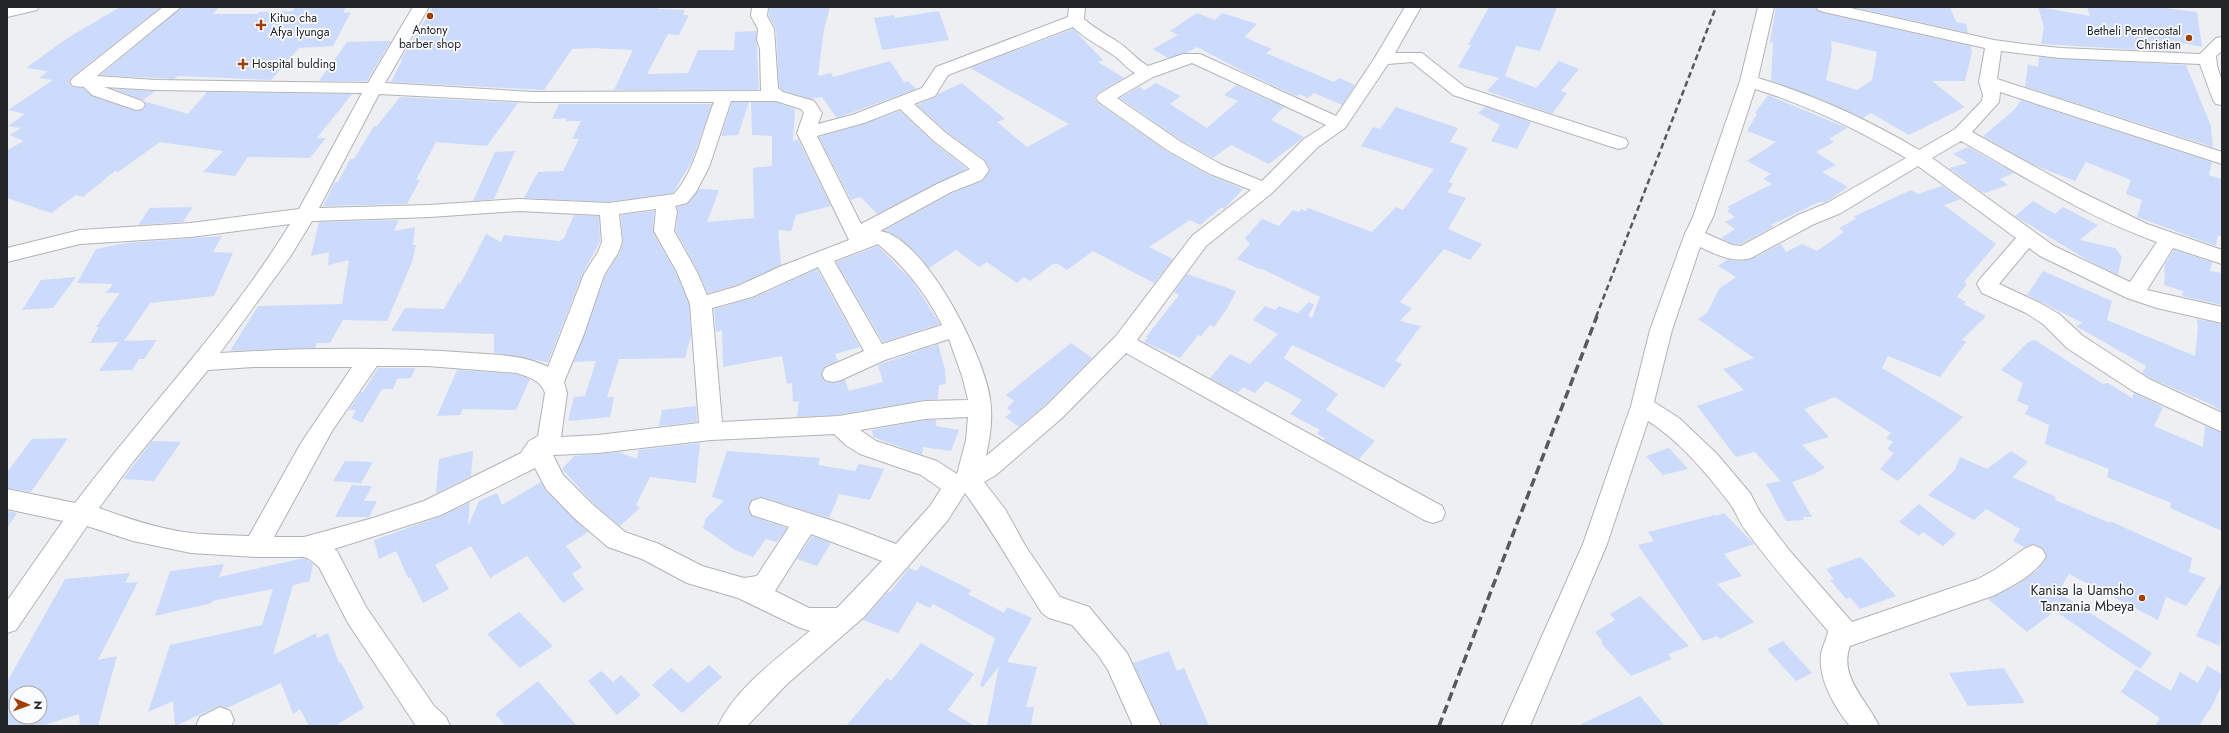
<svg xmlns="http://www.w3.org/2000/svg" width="2229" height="733" font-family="Jost,sans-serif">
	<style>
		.building { fill: #ccdafc; fill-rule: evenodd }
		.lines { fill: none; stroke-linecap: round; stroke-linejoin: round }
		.street-casing { stroke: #b2b3b6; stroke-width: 2 }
		.street { fill: #fff; fill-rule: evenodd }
		.rail-far1 { stroke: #58595b; stroke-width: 2.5; stroke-dasharray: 6 3.5; stroke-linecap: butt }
		.rail { stroke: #58595b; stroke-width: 3.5; stroke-dasharray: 9 4.5; stroke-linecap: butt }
		.poi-dot { fill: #a13e04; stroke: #fbfcff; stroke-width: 1.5 }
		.labels { text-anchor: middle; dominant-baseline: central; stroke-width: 3.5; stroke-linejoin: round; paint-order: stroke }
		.far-poi-label { font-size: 12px; fill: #242526; stroke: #fbfcff; text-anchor: start }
		.poi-label { font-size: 14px; fill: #242526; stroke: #fbfcff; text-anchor: end }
	</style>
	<rect width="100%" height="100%" fill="#edeff2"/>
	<path class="building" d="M120,7h41l-89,70 -4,5 4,5 11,1 9,8 44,15 7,-1 3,-5 -2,-4 44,13 19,-22 145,2 -35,44h9l-16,20 -62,-1 -13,19 -32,-4 20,-21 -63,-9 -42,30 -3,-1 -32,26 -7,-2 -25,18 -44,-15v-48l17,-9 -14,-6 11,-7 -13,-2 17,-12 -17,-4 45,-30 -14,-2 9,-7 -22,-3 40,-29z
		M182,7h37l-6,7h44l2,-2 34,-1 2,-4h51l-3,6 8,-1 -18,34 -34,2 -28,32 -93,-4 -4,3 -18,-1 -55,-3z
		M433,7h226l-1,2 27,1 -2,5h6l-10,20 -11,-1 -21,40 41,-1 10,-23h36l1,-18 21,-1 3,59h-145l19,-40 -40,-2 -21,1 -28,41 -153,-8 11,-22 -1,-1z
		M769,7h61l-6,22 -6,47 13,-3 2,4 57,-16 14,21 4,-1 8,8 -79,29 -15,-21 -11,2 -27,-8 -5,-4 -3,-58 -7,-13z
		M1489,7h68l-17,44 -24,-5 -11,30 31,12 23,-27 20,8 -18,22 6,2 -15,21 -65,-23 12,-13 -41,-11 13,-22h-3z
		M1776,7h39l3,4 6,2 147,33 1,6 -7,29h-33l33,26 -56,28 -38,-22 -8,5 -42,-19 -50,-18 2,-38 -3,-1zM1831,41l46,11 -5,28 -15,10 -31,-10 6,-30z
		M1853,7h97l6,15 10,2 2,9z
		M2038,7l52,9 -3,-9h69l41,5 5,35 -30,-6 6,11 -137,-8 3,-17z
		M939,11l10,29 -67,10 -8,-32 20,-3 1,3z
		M1197,13l18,7 7,-7 35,11 -13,13 28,12 -6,4 68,29 5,-4 16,7 -13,20 -28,-12 -6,5 -9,-4 -2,2 -47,-21 -53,-28 -9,5 -20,6 -15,-9 25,-14 -8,-4z
		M1073,29l30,31 -5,2 26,16 -26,15 -4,5 4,5 68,48 41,23 36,15 -18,19 -1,1 -2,-2 -22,18 -10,-5 -41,27 24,12 -19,24 -61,-32 -26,19 -9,-6h-5l-23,17 -6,-4 -7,6 -30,-21 -8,5 -23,-17 -27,18 -13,-15 -18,-16 -15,-6 69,-38 31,-12 7,-12 -5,-9 -38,-28 -30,-27 19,-8 2,-3 24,-11 43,36 -8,3 30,25 42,-23 -99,-56z
		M391,41l-24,40h-48l28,-39z
		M2039,57l147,8 25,61 2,21 -188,-60 3,-23 10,3z
		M1156,83l25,13 -11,8 37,24 31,-27 -14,-6 12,-10 48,22 -13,13 33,17 -35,27 -38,-19 -18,13 -31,-17 -62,-43 19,-11 6,3z
		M114,89l41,2 -12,9z
		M1768,95l79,33 -18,11 5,3 -18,10 20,13 -14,7 26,15 -22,15h-7l-48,23 2,2 -32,17h-9l-11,-6 14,-9 -10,-7 10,-5 -8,-6 3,-2 -3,-2 45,-23 -9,-5 8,-5 -24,-13 29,-19 -29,-11 10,-17 -2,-1z
		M400,97l118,6 -31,43 -51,-4 -20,38h4l-13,24 -84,2 12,-24h3l12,-23h4l20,-33h3z
		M2021,100l191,62 -3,13 13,4v58l-4,-2 -2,11 -79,-29 5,-17 -16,-6 5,-14 -45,-18 -11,19 -41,-16 -51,-29 31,-26z
		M732,102h17l-11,33 -17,1z
		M751,102h25l19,7 -2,32 5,-2 33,67 -35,9 -5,16 -13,-1 3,35 -44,20 -29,8 -10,-22 -22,-40 2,-19 -1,-5 11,-3 11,-15 20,1 -12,32 47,-4 -1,-50 19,-2v-30l-20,-1z
		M559,104h153l-20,57 -19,32 -64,9 -85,-4 14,-26 25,-1 16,-32h-7l9,-18h-15l1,-3 -15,1z
		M1396,107l62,21 -8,14 18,6 -19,34 4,2 -6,8 19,6 -18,31 34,15 -12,16 -26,-11 -44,53 12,6 -12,13 21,5 -26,35 7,3 -18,24 -92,-43 -8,13 54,36 -12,16 49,31 -16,18 -36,-19 2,-2 -8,-4 3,-4 -30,-16 12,-14 -36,-19 -11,12 -12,-6 -5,6 -28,-15 20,-24 20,10 28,-30 -25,-14 12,-14 10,4 4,-4 19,7 11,-11 5,3 -6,11 4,2 8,-21 -60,-29 -1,1 -22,-10 13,-15 -5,-6 17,-19 17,7 14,-16 6,2 2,-3 5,2 2,-3 64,24 24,-25 7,3 31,-41 -73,-23 12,-19 7,2z
		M1485,107l46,15 -14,27 -26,-8 9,-16 -22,-12z
		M900,111l33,31 34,27 -90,45 -16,-17 -10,3 -32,-63 45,-13z
		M1968,147l46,26 -14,6 8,6 -23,8 -3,-1 -33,-24 19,-5 -15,-9z
		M515,151l-21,48 -21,2 22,-49z
		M1942,186l19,13 -17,6 52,39 -32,38 3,2 -10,13 9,5 -3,2 23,12 -24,24 4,2 -26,35 -52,-21 -6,12 81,49 -65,64 -18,-12 14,-16 -7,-4 6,-7 -7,-4 5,-5 -56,-36 -31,12 25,28 -27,8 23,23 -11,6 -22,8 20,35h-9l1,3 -18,1 -20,-37 15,-3 -26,-29 -19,5 -39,-51 47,-16 -21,-21 31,-11 -56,-39 9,-6 12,-24 17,-12 -18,-11 10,-7 10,2 14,-2 29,-15 5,8 16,-8 15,7 27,-19 -5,-4 18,-10 -4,-1 58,-27 7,4z
		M2033,201l22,13 8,-7 35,18 -18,15 35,8 7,9 -4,18 -31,-15 -72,-44z
		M193,207l-10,15 -45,3 12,-17z
		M654,211l-1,21 23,41 13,31 2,32 -6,22 -66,1 -12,38h7l-4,20 -42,4 6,-24 11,-1 11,-35 -22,1 31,-86 14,-22 4,-11 -2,-28z
		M574,215l25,1 1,26 -17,31 -35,89 -54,-9v-19l-103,-3 14,-23 39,1 15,-27 1,3 26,-51 15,8 3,-7 56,6 4,-3z
		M399,220l-5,11 21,-4 -2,18h3l-4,17 -25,59 -44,-1 -13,23h-13l-2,5 -85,3 28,-45 84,-2 7,-44 -21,5 1,-13 -18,4 8,-34z
		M222,236l-9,16 20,1 -19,43 -64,7 -26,38 33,-1 -13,19h-5l-7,11 -33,1 20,-29 -29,1 9,-16h-3l24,-34h-14l7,-9 -36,-1 19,-34 30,-6z
		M878,246l35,36 27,42 -57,18 -47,-80z
		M2174,250l38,12 -2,9 12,2v32l-40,-9 1,-5 -19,-6 1,-21z
		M817,269l43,78 -25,7 3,7 -14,6 -3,6 3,8 9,2 12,-3 4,11 34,-9 -5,-17 60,-21 7,25 1,15 -7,1 -1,14 -13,1 -86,15 -42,2 2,-16 -6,1 -1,-19 -5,1 -5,-28 -59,11 -1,-37 -6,2 -2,-23 39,-11z
		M2043,271l69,30 -5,19 88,36 3,-28 -1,-9 25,5v87l-14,-8 -58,-25 -8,-5 4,-7 -70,-40 7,-3 -56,-28z
		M1187,274l49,17 -9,18 -13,18 -4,-2 -9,11 -3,-1 -18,23 -36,-16 4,-5h-2l33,-42 -5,-3z
		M76,277l-23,31 -31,2 19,-30z
		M2035,340l68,44 5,-1 24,15 2,-5 29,14 -9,19 49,21 2,-21 17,7v98l-52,-23 1,-5 -62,-25 -2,-2 2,-7 -64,-25 4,-19 -24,-11 4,-8 -12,-5 6,-18 -22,-13 27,-28z
		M1071,343l21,15 -47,47 -26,22 -14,-10 7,-5 -5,-4 7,-7 -8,-6z
		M378,368h37l-4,10 -14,1 -4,10h-11l-20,34 -10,-5 4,-8h-7l12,-18h2z
		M457,370l60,4 13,5 -14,31 -53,-1 -3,6 -23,1z
		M696,406l1,16 -38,4 3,-16z
		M925,420h11v6l23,4 -8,21 -28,-4 -1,8 -49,-18 -1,-7z
		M68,438l-37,54 -24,-4v-16l25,-33z
		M152,441l29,1 -27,39 -31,-2z
		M700,443l-4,40 -46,-6 -14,28 4,3 -20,18 -27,-23 -31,-34 12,-13 45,-4 18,7 2,-9z
		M1669,448l19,21 -25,6 -17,-19z
		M473,451l-2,25 -35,17 3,-34z
		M727,451l93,7 -2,7 37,6 4,-7 25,5 -14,31 -31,-6 -10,24 -68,-21 -9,3 -4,9 4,7 35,12 -10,14 -11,-3 -13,18 -18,-7 -32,-22 3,-10 18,-17 -12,-4z
		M2011,451l17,11 -16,15 44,20 -1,3 55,23v-2l82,37 -3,14 17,6 -20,28 -20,-9 -8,23 -89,-46 -11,18 94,61 -12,16 -85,-58 -28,21 -39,-33 29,-14 21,-15 9,-13 -4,-9 -9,-4 -10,3 -11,-6 7,-12 -34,-20 -12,11 -46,-25 27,-25 5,-13 27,12z
		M345,461l28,1 -12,21 -28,-2z
		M541,482l4,8 43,42 -22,14 16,21 -10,7 12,15 -21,14 -36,-47 -37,22 -19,-32 -36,19 14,24 -26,14 -13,-26 -2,1 -12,-27 -17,8 -5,-19 67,-24 29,-14 -2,24 11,-25 18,-8 5,12z
		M352,485l20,1 -8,15h13l-8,16h-34z
		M1919,504l37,30 -13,12 -20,-14 -4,4 -20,-14z
		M7,511l10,2 -10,15z
		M1724,513l30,31 -30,10 18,22 -25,8 37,38 -34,17 -3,-3 -14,5 -65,-96 16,-4 -6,-9 67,-17 1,1z
		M812,536l19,7 -14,23 -20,-7z
		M1861,557l35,39 -36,13 -10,-12 -4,2 -16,-19 4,-1 -8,-10z
		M304,558l9,6 -3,17 -17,4 -20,70 43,-22 1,5 11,-5 11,30 2,-1 23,46 -29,18h-26l-9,-17 -7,5 -12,-31 -54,25 -8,-2 -44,20 -2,-25 -25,11 22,-67 92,-20 11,-36 -61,12v2l-57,13 15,-45 54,-7 -5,13z
		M921,565l50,25 -3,4 36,19 3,-6 25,11 -25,44 30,5 -11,40h8l-3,19h-44l12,-60 -16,21 -3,-1 15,-48 -62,-34 -3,4 -13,-6 -19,31 -35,-13 25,-28h2l19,-24 8,3z
		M130,573l-5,10 13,-1 -40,78 19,-4 -19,70h-18l-1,-12 -38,12h-34v-44l58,-103zM16,693h24v24h-24z
		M2222,581v40l-2,25 -24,-10z
		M1640,596l49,50 -21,8 4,5 -41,17 -30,-33 2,-1 -8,-10 20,-12 -5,-6z
		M519,612l34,34 -33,22 -33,-34z
		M1783,641l29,32 -16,8 -29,-32z
		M921,643l53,31 -26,36 27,16h-129l41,-48 4,3z
		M1169,651l8,20 7,-3 25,58h-47l-29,-63z
		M709,665l13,12 -40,36 -30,-28 19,-17 17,15z
		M2207,666l15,8v11l-12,25h-1l-10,16h-44l5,-8 -39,-26 15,-23 35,22 9,-19 18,11z
		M2004,668l21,35 -57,3 -19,-33z
		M601,671l12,11 8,-7 20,20 -24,20 -29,-34z
		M538,681l39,45h-71l-11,-12z
		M1640,696l25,30h-88l43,-20z"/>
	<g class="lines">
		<defs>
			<path id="street" d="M7,7h32l-2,3 -30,7z
				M163,7h18l-84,69 59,4 212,3 45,-76h16l-44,76 149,9 227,-1 -1,-42 -3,-9 1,-11 -7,-13 1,-9h16l-1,9 7,13 4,59 5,4 31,9 8,12 -4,11 34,-9 70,-27 14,-21 132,-50 1,-10h16l-1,12c13,12 29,18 42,29 8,7 13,13 22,18l35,-12h17l136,62 38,-57 31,-52h16l-26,46h27l43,34 161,52 2,4 -2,4 -7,2 -7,-2 -159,-52 -41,-33 -24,2 -43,64 -27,19 -46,46 -66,53 -69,94 305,166 3,7 -3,7 -9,3 -9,-3 -298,-167 -64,65 -66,57 -12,7 21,27 21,38 34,50 29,10 38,46 34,73h-28l-25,-56 -10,-15 -26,-30 -23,-7 -7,-5c-26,-40 -49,-82 -77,-120l-17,27 -84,97 -77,67 -40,42h-29c17,-38 61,-69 92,-95l-12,-4 -60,-29 -51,-15 -45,-24 -34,-12 -34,-29 -28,-29 -11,-21 -94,47 -107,34 3,2 29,56 68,99 12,11 4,9h-34l-68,-103 -29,-56 -10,-8 -5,-2h-48l-65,-4 -58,-12 -46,-15 -71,104 -9,3v-32l56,-80 -56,-12v-20l68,14c71,-94 154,-179 215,-279l-99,13 -111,7 -73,18v-14l73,-18 111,-7 108,-14 63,-116 -206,-3 -52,-3 38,14 3,4 -3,4 -6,1 -44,-15 -8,-8 -11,-1 -3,-4 3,-4zM1073,27c12,12 26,18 40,28 8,5 13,13 22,18l-36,21 -3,4 3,4 68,48 41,23 43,17 -59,46 -76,100 -70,70 -60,50c4,-19 7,-37 4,-57 -5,-42 -65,-162 -110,-168l71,-39 31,-12 7,-10 -5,-9 -38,-28 -32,-29 21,-8 13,-21zM1192,63l134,62 -22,14 -42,42 -40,-16 -41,-23 -64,-44 36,-21zM379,94l155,8h180c-12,29 -18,68 -40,92l-65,9 -90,-4 -89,6 -111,3zM731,101h45l25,8 3,4 -7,20 52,107 -70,27 -41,19 -31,9 -10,-23 -23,-41 3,-19 -2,-6 12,-3 9,-11 13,-25zM900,109l34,32 36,28 -33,15 -76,40 -44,-88 47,-13zM656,209l-2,22 23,41 13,32 9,119 -101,12 -37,2 6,-44 -3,-11 20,-48 20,-59 14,-22 4,-11 -3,-28zM519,211l81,4 2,27 -4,10 -14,22 -36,93c-23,-12 -51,-12 -77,-14 -82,-6 -168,-5 -251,0l70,-96 22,-36 118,-4zM878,244c27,23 48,49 64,81l-60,19 -48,-83zM818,267l46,84 -39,17 -3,6 3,6 8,2 8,-2 44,-20 64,-21 14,40 5,21 -43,1 -86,15 -117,6 -10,-114 40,-11zM377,366h51l89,7c11,4 24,7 28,20l-7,43 -9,5 -8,12 -97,48 -51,17 -69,19h-30l58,-106zM253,367h99l-51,76 -52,93c-19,-1 -39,-1 -58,-3 -32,-4 -62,-14 -92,-25l33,-45 76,-93zM968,417l-2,23 -9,34 -20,-13 -61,-20 -16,-11 65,-11zM834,434l13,12 13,8 61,21 20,14 -11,17 -34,38 -50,-19 -85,-27 -9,3 -3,7 3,7 37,12 -32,49 -13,2 -42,-12 -43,-22 -34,-12 -33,-28 -29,-29 -10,-20 45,-2 113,-13zM811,534l71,27 -45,47h-28l-34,-17z
				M1758,7h16l-16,71c56,17 111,42 161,72l36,-21 27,-28 1,-6 -4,-13 6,-34 -161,-36 -6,-2 -2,-3h30l148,33 29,4 37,4 140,6 16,-16 6,-1v14l-6,5 1,10 5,15v24l-6,-1 -3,-4 -13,-36 -140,-6 -59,-7 -4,28 225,73v12l-222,-72 -1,10 -27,30 107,59 68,33 75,26v14l-49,-16 -26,42 75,17v16l-65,-15 -30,-10 -87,-42 -11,-8 -30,36 41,19 19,11 24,22 66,43 73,34v19l-89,-41 -66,-43 -24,-24 -17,-11 -44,-20 -5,-9 3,-5 36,-41 -98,-72 -77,47 -29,12 -61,33c-18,5 -34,-3 -51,-11l-28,83 -18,72 25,16 38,36 33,39 10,19 29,38 63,72 126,-43 18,-10 28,-20 9,-4 9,4 4,7c-9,18 -34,30 -51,39l-145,51c-12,31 18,55 29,80h-29c-15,-18 -32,-47 -29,-71 1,-9 6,-16 7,-24 -28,-33 -56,-65 -81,-99 -7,-8 -10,-18 -16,-27 -23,-30 -50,-63 -83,-84l-41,123 -77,182h-28l81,-182 48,-138 19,-76 34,-94 9,-19 47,-136zM1755,89c52,16 104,41 151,69l-79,45 -29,12 -57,31 -9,-1 -27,-12 8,-16zM1961,141c63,35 127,77 196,101l-27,40 -76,-36 -122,-88z
				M220,707l10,4 4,9 -3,6h-35l4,-9z"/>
		</defs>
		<use href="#street" class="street-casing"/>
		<use href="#street" class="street"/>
		<path class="rail-far1" d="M1596,317l120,-310"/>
		<path class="rail" d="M1439,726l158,-410"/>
	</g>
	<g class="poi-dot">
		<circle cx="430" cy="16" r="4"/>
		<path d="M259 19h4v4h4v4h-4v4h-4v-4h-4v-4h4z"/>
		<circle cx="2189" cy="38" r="4"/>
		<path d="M241 58h4v4h4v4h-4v4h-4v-4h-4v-4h4z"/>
		<circle cx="2142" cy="598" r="4"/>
	</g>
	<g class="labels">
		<g class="far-poi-label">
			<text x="270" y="18">Kituo cha<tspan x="270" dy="14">Afya Iyunga</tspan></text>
			<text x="430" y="30" text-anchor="middle">Antony<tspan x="430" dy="14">barber shop</tspan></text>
			<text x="2181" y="31" text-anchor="end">Betheli Pentecostal<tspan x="2181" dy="14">Christian</tspan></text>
			<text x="252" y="64">Hospital bulding</text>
		</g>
		<g class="poi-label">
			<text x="2134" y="590">Kanisa la Uamsho<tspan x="2134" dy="16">Tanzania Mbeya</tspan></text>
		</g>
	</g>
	<rect width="2229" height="733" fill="none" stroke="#242526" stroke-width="16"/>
	<g transform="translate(28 705) rotate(92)"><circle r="19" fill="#fbfcff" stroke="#a5a6a8"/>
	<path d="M0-3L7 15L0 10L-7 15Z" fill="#a13e04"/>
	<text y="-6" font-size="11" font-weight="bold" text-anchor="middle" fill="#242526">N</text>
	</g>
</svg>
